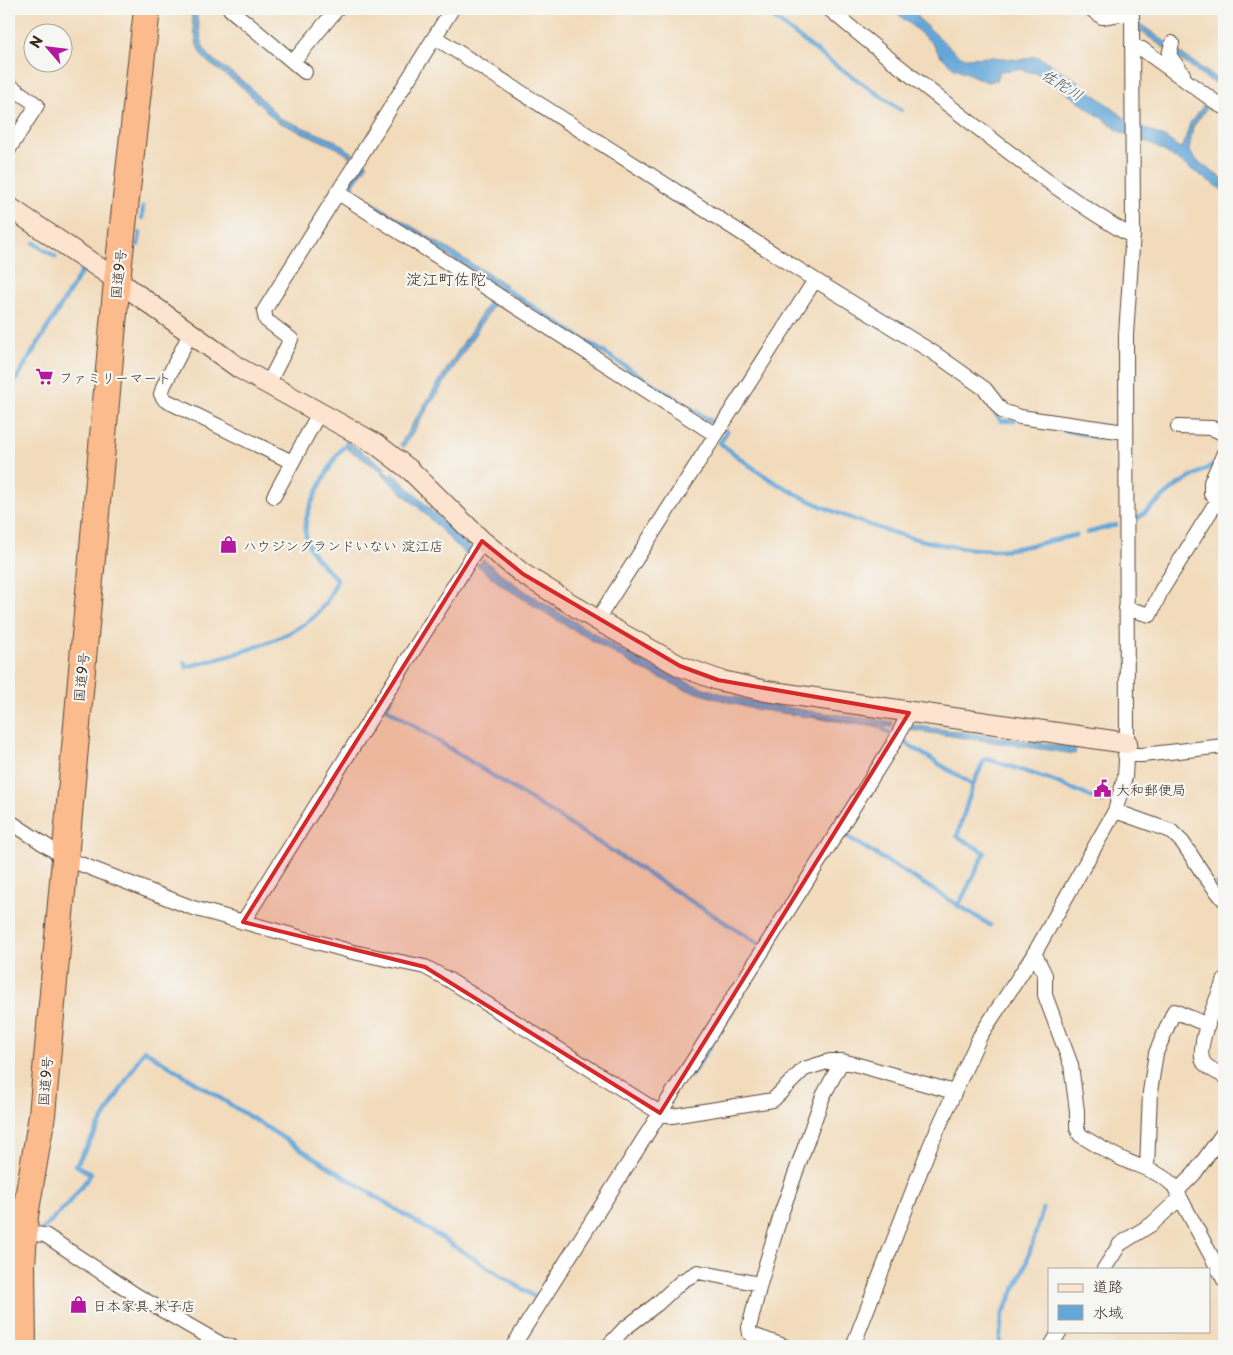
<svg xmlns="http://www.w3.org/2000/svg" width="1233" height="1355" font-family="'Playpen Sans','Klee One',sans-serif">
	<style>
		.water { fill: #64a7d9; stroke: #50687c }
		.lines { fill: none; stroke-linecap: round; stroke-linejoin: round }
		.stream { stroke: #64a7d9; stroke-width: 4.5 }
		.street-casing { stroke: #564536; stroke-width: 16 }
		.secondary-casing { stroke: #564536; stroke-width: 22 }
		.highway-casing { stroke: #564536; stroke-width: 28 }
		.street { stroke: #fff; stroke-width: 14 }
		.secondary { stroke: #fde4d1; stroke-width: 20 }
		.highway { stroke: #fbbb8d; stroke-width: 26 }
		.marked { fill: #d62828; fill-opacity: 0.2; stroke: #d62828; stroke-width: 4; stroke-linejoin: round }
		.labels { text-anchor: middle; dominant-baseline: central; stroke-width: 4.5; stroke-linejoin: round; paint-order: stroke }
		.street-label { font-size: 14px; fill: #3b2a1e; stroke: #f6f6f2 }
		.poi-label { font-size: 14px; fill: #3b2a1e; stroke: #f6f6f2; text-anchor: start }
		.water-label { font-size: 15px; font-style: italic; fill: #49565f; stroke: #f6f6f2 }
		.quarter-label { font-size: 16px; fill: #3b2a1e; stroke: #f6f6f2 }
	</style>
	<rect width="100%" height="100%" fill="#f6f6f2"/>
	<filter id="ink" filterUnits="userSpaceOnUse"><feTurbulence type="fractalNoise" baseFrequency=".02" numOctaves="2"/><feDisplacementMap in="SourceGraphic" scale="10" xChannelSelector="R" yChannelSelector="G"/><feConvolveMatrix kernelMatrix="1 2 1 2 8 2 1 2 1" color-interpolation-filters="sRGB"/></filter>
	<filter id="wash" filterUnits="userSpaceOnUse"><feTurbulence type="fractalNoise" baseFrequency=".0096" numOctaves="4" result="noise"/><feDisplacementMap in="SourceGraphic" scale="20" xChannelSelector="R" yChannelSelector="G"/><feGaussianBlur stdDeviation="1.12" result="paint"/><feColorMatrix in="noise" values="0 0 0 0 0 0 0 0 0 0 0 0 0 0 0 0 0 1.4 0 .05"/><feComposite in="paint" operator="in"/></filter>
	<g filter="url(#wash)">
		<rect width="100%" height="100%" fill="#f2dbbb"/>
		<path class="water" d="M190,9h5l8,38 8,11 37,27 32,33 56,23 17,12 -3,4 -13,-9 -61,-27 -34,-34 -33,-24 -7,-7 -5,-11z
			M892,9h31l2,2 -8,2 1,5 39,36 8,4 28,-1 29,3 13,-4 4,1 37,23 50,39 40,19 14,10 3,-1 7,-24 14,-18 2,4 -13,18 -4,24 7,9 28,20v11l-57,-38 -18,-10 -28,-11 -79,-57 -23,-6 -19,2 -3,9 -10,2 -34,-15 -13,-12 -9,-13z
			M1139,23l78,56h3l4,-8 -3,15 -15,-8 -67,-48z
			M364,162l4,2 -14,20 1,7 151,94 -103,163 -3,-4 98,-157 -149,-93v-12z
			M346,441l39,26 -2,3 7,6 3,-3 78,76 -5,6 -48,-48 -37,-33 1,-2 11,8 -2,-3 -48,-31z
			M483,559c32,28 68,49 104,70 42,26 85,51 133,64 56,16 115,21 173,29l-1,5 -80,-11c20,5 61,3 76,16l-2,1 -5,-5 -132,-20 -65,-19 -43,-20 -81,-47 -59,-37 -25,-21h4z
			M911,725l165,23 -1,6 -165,-24z"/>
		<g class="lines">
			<path class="stream" d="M762,9l65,50 74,51
				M142,218l1,-11
				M34,243l22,14
				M138,245l2,-12
				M502,287l213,137
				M9,391l73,-120
				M992,408l9,13h13
				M1054,428l46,10
				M727,431l-7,12c19,14 38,30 58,41 61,35 150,66 220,66 26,-1 53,-10 78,-15
				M1137,519l42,-35 34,-19 2,2
				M1087,533l29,-8
				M184,662l2,5c36,-9 90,-23 120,-44 15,-10 26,-28 31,-44 -42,-37 -38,-55 -13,-101 6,-11 14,-28 23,-34
				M394,693l-8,15 376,238
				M883,729l90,56
				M841,837l2,-3 147,91
				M1216,885l8,-5
				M958,906l27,-53 -28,-17 16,-51 11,-25 4,-1 63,21 52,22
				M691,1076l47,-74
				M40,1232l29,-29 22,-29 -15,-9 68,-115 394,249
				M999,1346l3,-30 23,-49 18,-58"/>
		</g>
	</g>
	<g filter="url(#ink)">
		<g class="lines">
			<defs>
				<path id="street" d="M230,9l75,63
					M829,9c47,40 96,78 145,116 51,40 103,80 159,112
					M1091,9l11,8 30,-5
					M436,38l379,242 119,73 51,36 17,22 18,6 105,15
					M1172,43l-3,12 14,19
					M1132,46l10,3 79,57h3
					M293,62l44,-53
					M9,85l28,20 -28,44
					M337,192l379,243
					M190,334l-26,51 -3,9 4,6 127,62
					M268,384l23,-45 -25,-19 -2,-9 188,-302
					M1178,427l34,1 12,6
					M1224,453l-13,29v12l13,10
					M274,496l45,-83
					M1126,608l24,7 11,-24 56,-90
					M597,620l218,-340
					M1125,755h17l82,-9
					M1115,811l56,20 12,12 21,32 20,25
					M9,821l56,37 128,50 160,44 72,15 24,13 211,133 12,3 101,-16 31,-31 26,-8h12l16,4 96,27
					M243,922l239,-381
					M1034,953l11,22v20l26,70 6,46v17l3,7c16,10 32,20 49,27 17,7 32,11 45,24l50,94
					M1224,981c-6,15 -30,68 -20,82 5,6 14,10 20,13
					M1147,1168l3,-76 6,-39 18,-42 34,14
					M1177,1191l17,-17 30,-42
					M9,1204l16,12
					M24,1233l21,2 91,60 85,49 10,2
					M1104,1269l16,-25 32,-20 28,-26
					M760,1284l-11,44 1,6 34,12
					M513,1346l382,-605 14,-28
					M608,1346l16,-17 33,-25 25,-23 16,-9 62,12 22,-73 41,-115 19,-35
					M853,1346l77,-200 50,-110 54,-82 81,-143 10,-34 2,-34 -1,-408 7,-103 -1,-223
					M1051,1346l9,-15"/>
				<path id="secondary" d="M9,207l108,73 122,88 137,76 34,26 72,71 41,33 74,46 83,46 38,14 48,11 361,52"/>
				<path id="highway" d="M23,1346l-1,-80 3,-50 17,-101 75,-835 30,-271"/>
			</defs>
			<use href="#street" class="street-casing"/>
			<use href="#secondary" class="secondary-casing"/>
			<use href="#highway" class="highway-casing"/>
			<use href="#street" class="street"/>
			<use href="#secondary" class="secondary"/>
			<use href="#highway" class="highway"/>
		</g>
	</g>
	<path class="marked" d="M482,541l41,33 157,92 38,14 191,33 -249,400 -235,-146 -182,-45z"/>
	<defs>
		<symbol id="supermarket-bare" viewBox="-9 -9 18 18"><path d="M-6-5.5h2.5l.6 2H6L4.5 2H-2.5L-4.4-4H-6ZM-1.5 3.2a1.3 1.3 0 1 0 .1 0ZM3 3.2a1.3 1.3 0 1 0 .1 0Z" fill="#b5179e" stroke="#f6f6f2" stroke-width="2.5" paint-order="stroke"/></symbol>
		<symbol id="shop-bare" viewBox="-9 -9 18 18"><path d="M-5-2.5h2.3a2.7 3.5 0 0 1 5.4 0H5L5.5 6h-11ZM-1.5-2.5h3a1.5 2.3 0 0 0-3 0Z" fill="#b5179e" stroke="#f6f6f2" stroke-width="2.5" paint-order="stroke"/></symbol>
		<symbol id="civic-bare" viewBox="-9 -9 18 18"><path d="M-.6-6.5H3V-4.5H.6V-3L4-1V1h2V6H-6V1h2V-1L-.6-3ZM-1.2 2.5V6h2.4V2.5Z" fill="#b5179e" stroke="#f6f6f2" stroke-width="2.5" paint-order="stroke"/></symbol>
	</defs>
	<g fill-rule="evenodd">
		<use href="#supermarket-bare" x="32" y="364" width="25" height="25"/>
		<use href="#shop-bare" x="216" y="532" width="25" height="25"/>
		<use href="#civic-bare" x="1090" y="776" width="25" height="25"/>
		<use href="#shop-bare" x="66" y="1292" width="25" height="25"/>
	</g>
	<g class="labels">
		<g class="street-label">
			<text transform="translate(118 274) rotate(-84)">国道9号</text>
			<text transform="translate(81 677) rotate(-84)">国道9号</text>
			<text transform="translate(45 1081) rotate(-85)">国道9号</text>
		</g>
		<g class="poi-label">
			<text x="59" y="377">ファミリーマート</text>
			<text x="243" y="545">ハウジングランドいない 淀江店</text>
			<text x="1116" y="789">大和郵便局</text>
			<text x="93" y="1305">日本家具 米子店</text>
		</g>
		<g class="water-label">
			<text transform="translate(1063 84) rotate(32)">佐陀川</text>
		</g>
		<g class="quarter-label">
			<text x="446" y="278">淀江町佐陀</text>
		</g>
	</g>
	<rect width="1233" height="1355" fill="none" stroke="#f6f6f2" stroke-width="30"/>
	<rect x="1048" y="1268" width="162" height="65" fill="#f6f6f2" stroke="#aba49d"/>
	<rect x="1058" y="1284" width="25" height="8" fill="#fde4d1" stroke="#aba49d"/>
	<text x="1093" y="1292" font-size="15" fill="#3b2a1e">道路</text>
	<rect x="1058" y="1305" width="25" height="15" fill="#64a7d9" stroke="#aba49d"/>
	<text x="1093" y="1318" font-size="15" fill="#3b2a1e">水域</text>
	<g transform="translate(48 48) rotate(298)"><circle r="24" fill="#f6f6f2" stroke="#aba49d"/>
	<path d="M0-4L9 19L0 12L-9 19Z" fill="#b5179e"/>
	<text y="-8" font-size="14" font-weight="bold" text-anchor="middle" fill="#3b2a1e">N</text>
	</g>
</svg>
